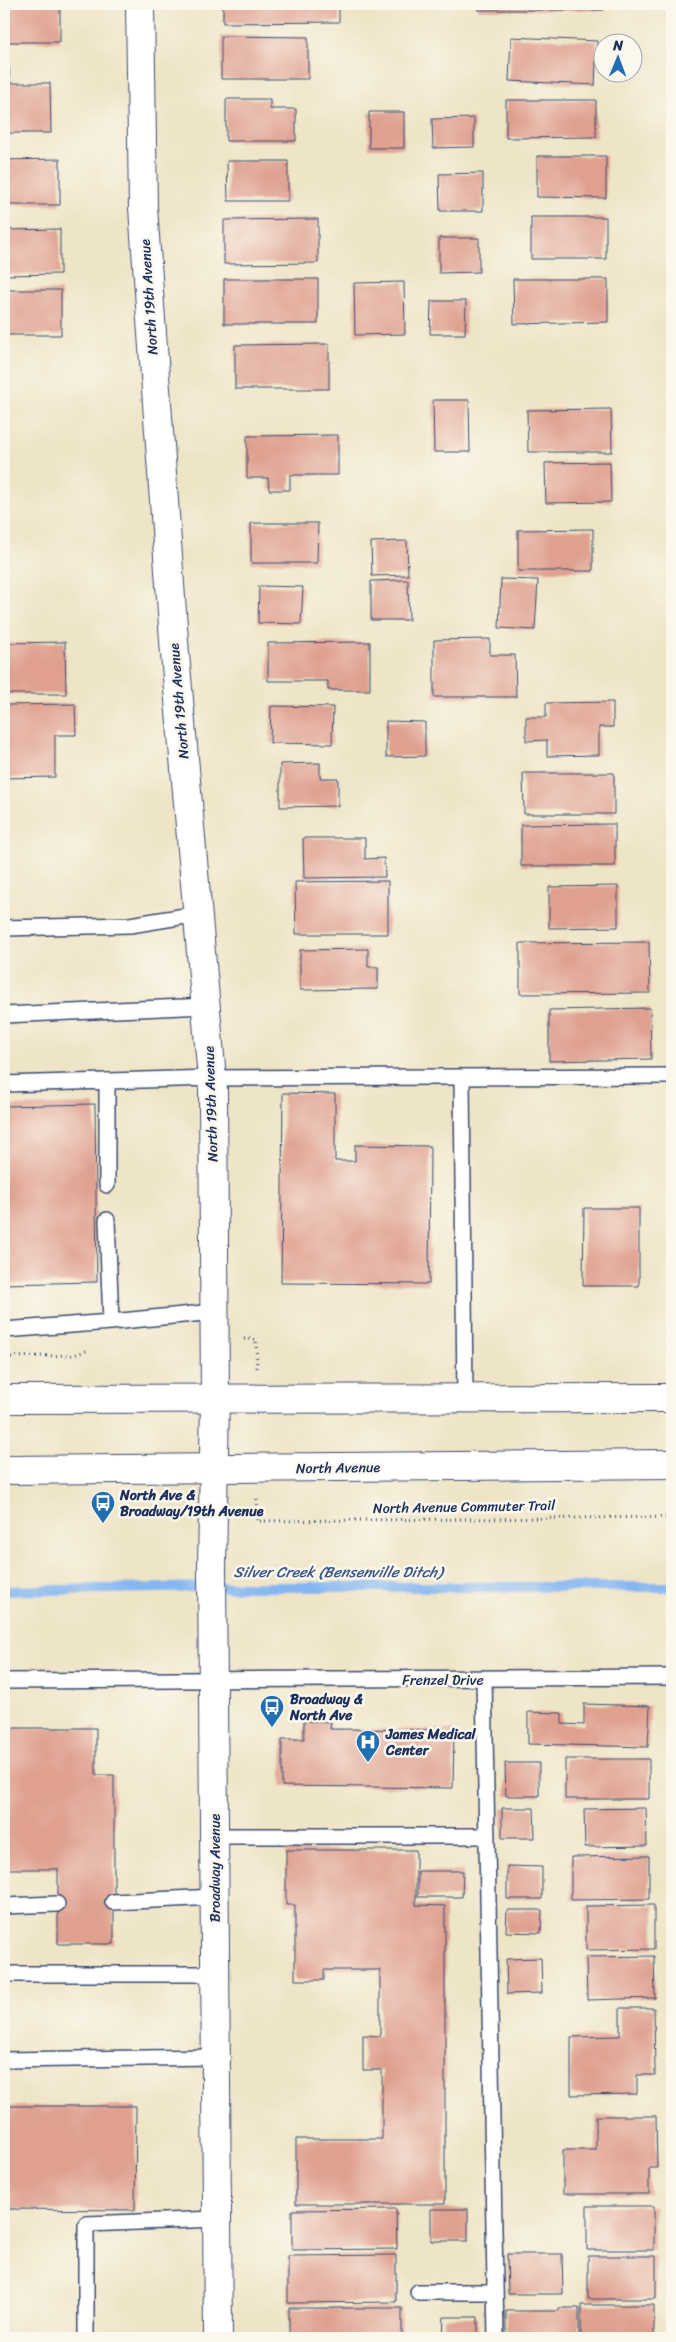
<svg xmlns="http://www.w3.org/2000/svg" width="676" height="2342" font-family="Sriracha,sans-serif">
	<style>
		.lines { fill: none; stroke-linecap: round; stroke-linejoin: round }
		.stream { stroke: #84b6f1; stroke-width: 10 }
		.building { fill: #dfa090 }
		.service-casing { stroke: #3b4a6e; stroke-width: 18 }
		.minor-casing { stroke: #3b4a6e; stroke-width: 30 }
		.primary-casing { stroke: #3b4a6e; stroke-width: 30 }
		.path { stroke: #3b4a6e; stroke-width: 3; stroke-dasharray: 1 4; stroke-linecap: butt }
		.service { stroke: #fff; stroke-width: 15 }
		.minor { stroke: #fff; stroke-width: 28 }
		.primary { stroke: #fff; stroke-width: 28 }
		.labels { text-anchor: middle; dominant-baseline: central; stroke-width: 5; stroke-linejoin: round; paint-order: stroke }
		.street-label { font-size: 14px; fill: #1b2f5e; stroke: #fbf7ec }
		.poi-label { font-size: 14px; font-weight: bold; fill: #1b2f5e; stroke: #fbf7ec; text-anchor: start }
		.water-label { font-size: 15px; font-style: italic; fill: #3a588a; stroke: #fbf7ec }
	</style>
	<rect width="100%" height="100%" fill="#fbf7ec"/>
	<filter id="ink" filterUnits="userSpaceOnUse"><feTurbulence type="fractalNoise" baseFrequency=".02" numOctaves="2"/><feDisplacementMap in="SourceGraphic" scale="10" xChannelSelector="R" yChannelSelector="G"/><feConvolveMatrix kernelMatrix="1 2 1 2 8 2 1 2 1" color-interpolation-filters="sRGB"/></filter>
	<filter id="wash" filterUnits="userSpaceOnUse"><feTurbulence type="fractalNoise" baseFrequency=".0096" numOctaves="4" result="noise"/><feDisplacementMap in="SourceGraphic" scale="20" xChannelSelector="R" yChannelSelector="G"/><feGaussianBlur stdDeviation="1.12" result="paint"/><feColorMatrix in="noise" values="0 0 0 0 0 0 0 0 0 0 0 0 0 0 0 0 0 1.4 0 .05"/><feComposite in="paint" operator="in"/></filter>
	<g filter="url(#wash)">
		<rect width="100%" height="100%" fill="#eee4c6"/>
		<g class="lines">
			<path class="stream" d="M4,1591l208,-4h460"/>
		</g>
		<g id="blocks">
			<path class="building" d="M4,4h56v38h-56z
				M223,4h116v18l-116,1z
				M478,4h126v6h-126z
				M221,36l87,1v42h-87z
				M511,37l86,4 -2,44 -86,-4z
				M4,66h5l1,17h40l1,50h-42v3h-5z
				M226,99h44v10h26v32h-70z
				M506,100h90v37l-90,1z
				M369,112h35v36h-35z
				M474,118v29l-41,1 -1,-29z
				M537,156h69v42l-69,-1z
				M60,159v46h-56v-45z
				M227,161h61v40h-60z
				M483,173v38h-43l-1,-37z
				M531,217h75v42h-75z
				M318,219v44l-94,1v-44z
				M60,229v45l-56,1v-45z
				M439,238h40v34l-40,1z
				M224,279h94v45h-94z
				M513,279h95v43l-94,2z
				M404,282l1,52 -50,1 -1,-52z
				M4,290h57v45h-57z
				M431,301h35l-1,33h-35z
				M329,344v45h-94v-44z
				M433,400h36l1,52h-36z
				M611,409l1,43h-84l-1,-42z
				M338,435v40h-48v15h-21l-1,-12h-21v-42z
				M610,462l1,40 -65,1 -1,-40z
				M251,523h67l-1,40h-66z
				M593,529v42h-75v-41z
				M407,541l1,34 -36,1 -1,-34z
				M501,579l37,1 -3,50 -36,-2z
				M408,580l1,40h-38v-39z
				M259,586l44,1 -2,37 -43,-1z
				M490,639v16h25l1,42h-82v-57z
				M65,642l1,52h-62v-51z
				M370,642v48h-42v-9h-60v-38z
				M613,702v25h-14v28l-52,1v-16l-21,1v-24h20v-14z
				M75,704l1,31h-21v42l-51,1v-73z
				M271,706l62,1 -1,37 -62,-1z
				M386,721l39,1v34l-39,1z
				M320,763v15h18v28l-58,1v-43z
				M523,773h91v41h-90z
				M615,824v42h-94v-41z
				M303,838h62v21l19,-1 1,19 -81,1z
				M388,881v53h-92l-1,-52z
				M618,886v41l-69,1v-41z
				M649,942l1,51 -130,1v-51z
				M368,949v18h10v22l-78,1v-40z
				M650,1008l1,51 -102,2v-51z
				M283,1093l52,1v67h20v-16l75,1 -1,138 -148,-1z
				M95,1104l2,178 -93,2v-178z
				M584,1208h55v78h-56z
				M584,1704l66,2 -2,41 -120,-3v-32l34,1v11l22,1z
				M304,1721l27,1 -1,7 124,1 -1,58 -171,-2v-47h22z
				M4,1728h92v47h18v169h-56v-75h-54z
				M565,1759h84v40h-84z
				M505,1763h34v33h-33z
				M502,1808h32l1,30h-33z
				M646,1808l1,38 -62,1 -1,-38z
				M286,1850h130v55l29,1v298h-149v-65h86v-69h-19v-35l17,1v-66h-56v10h-29v-75h-9z
				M649,1856v43l-78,1v-43z
				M507,1866l35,1v32h-35z
				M418,1871h45l-1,26h-44z
				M654,1905v44l-68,1v-44z
				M507,1910h35l-1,23 -35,-1z
				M654,1956l1,42 -68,2 -1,-43z
				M541,1958l1,35 -35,1 -1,-35z
				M620,2008h34l1,67h-18v19l-66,1v-58l49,-1z
				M4,2106h132l-1,104 -131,-1z
				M596,2116h60l1,52h-8v26h-86v-44h33z
				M587,2206h67v44h-67z
				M396,2209l1,40 -105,1v-40z
				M431,2209h37v32h-37z
				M507,2254h55l1,40h-55z
				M396,2255v47l-108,1v-47z
				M588,2256h68v43h-68z
				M581,2305h73v33h-73z
				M289,2308h113v30h-113z
				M559,2308h20v30h-73v-27h53z
				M444,2317h34v21h-35z"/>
		</g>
	</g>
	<g filter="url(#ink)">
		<use href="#blocks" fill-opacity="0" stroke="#3b4a6e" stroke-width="1"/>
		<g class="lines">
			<defs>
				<path id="service" d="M4,928l126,-3 68,-11
					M4,1015l202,-9
					M462,1077l3,321
					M4,1084l208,-6 460,-2
					M107,1185v-104
					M111,1322l103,-10
					M4,1330l107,-8 -4,-102
					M484,1679l12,659
					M4,1681l668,-4
					M215,1836h272
					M113,1902l102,-5
					M4,1906l53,-2
					M4,1974h212
					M4,2060l212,-3
					M418,2292h77
					M86,2338v-114l131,-5"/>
				<path id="minor" d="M140,4l3,204 32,446 38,436 2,308 -3,170 6,770"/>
				<path id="primary" d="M4,1399l668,-1
					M4,1470l668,-6"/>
			</defs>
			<use href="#service" class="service-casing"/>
			<use href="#minor" class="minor-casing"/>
			<use href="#primary" class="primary-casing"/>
			<path class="path" d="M244,1339h12l1,29
				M11,1357l62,-2 16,-5
				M257,1499v22l415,-4"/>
			<use href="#service" class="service"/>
			<use href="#minor" class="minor"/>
			<use href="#primary" class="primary"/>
		</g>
	</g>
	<defs>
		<symbol id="bus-pin" viewBox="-11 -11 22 30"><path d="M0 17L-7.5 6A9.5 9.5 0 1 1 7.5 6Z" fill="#1f6fb2" stroke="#fbf7ec"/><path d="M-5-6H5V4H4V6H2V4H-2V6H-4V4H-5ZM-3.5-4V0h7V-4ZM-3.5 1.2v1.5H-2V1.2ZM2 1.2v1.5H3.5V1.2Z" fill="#fff"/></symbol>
		<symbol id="hospital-pin" viewBox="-11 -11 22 30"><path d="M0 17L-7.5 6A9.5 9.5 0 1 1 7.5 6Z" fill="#1f6fb2" stroke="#fbf7ec"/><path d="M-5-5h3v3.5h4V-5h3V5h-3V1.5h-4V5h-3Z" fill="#fff"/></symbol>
	</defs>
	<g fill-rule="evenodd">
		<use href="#bus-pin" x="89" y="1489" width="28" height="38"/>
		<use href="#bus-pin" x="258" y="1693" width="28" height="38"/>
		<use href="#hospital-pin" x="354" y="1728" width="28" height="38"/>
	</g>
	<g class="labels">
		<g class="street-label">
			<text transform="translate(149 297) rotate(-94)">North 19th Avenue</text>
			<text transform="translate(179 701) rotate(-95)">North 19th Avenue</text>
			<text transform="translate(211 1104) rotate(-92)">North 19th Avenue</text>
			<text transform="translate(338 1468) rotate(-1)">North Avenue</text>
			<text transform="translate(464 1507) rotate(-1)">North Avenue Commuter Trail</text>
			<text x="443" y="1680">Frenzel Drive</text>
			<text transform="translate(215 1868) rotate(-90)">Broadway Avenue</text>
		</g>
		<g class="poi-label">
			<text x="120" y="1495">North Ave &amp;<tspan x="120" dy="16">Broadway/19th Avenue</tspan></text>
			<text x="290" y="1699">Broadway &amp;<tspan x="290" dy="16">North Ave</tspan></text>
			<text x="386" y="1734">James Medical<tspan x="386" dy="16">Center</tspan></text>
		</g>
		<g class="water-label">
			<text x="338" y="1572">Silver Creek (Bensenville Ditch)</text>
		</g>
	</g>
	<rect width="676" height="2342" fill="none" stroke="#fbf7ec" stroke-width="20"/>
	<g transform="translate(618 58) rotate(1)"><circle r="24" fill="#fbf7ec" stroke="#a1a7b3"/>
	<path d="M0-4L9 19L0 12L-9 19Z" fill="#1f6fb2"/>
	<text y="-8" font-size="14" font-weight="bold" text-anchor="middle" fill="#1b2f5e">N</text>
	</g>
</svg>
